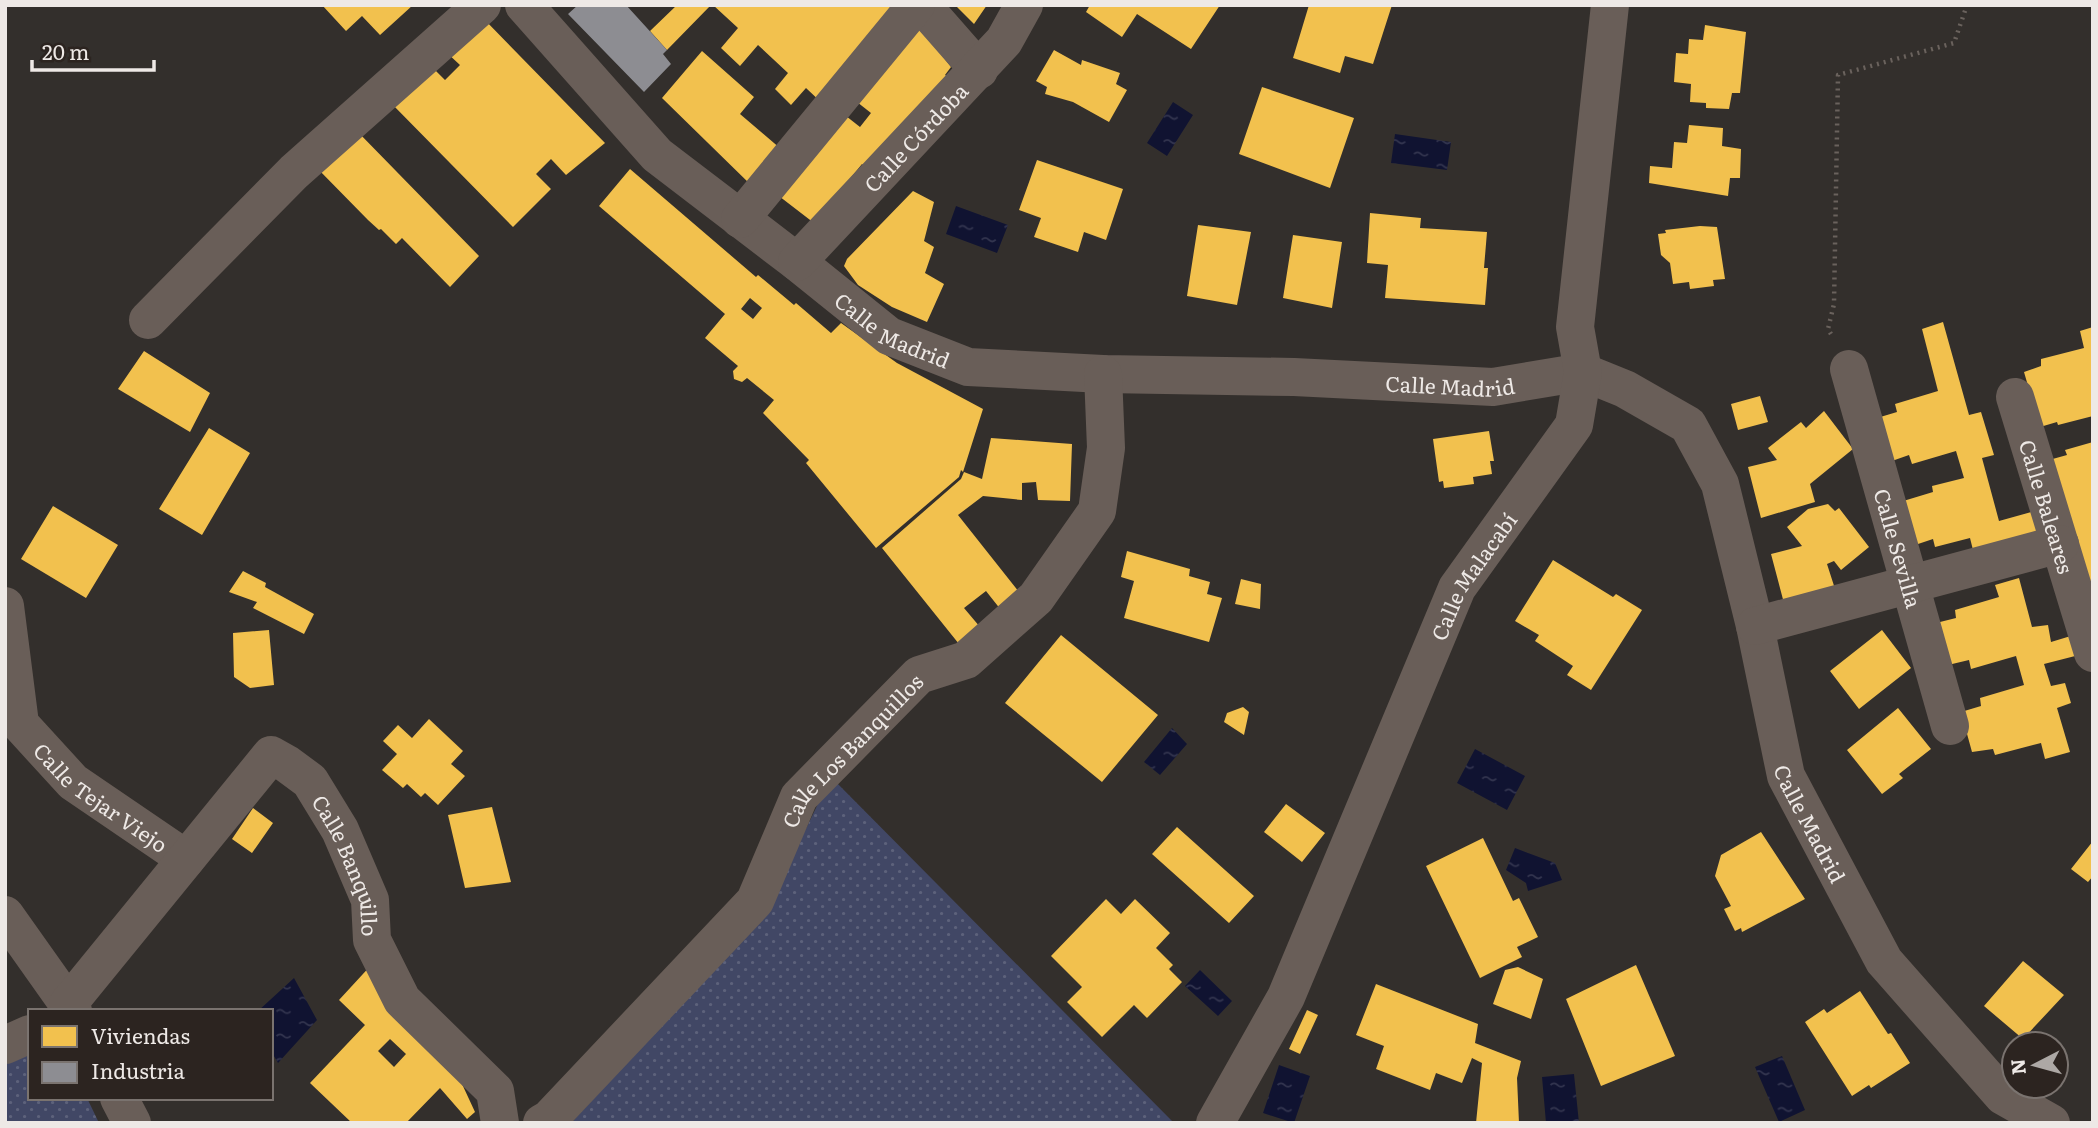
<svg xmlns="http://www.w3.org/2000/svg" width="2098" height="1128" font-family="Literata,serif">
	<style>
		.grass { fill: url(#grass-dots) }
		.water { fill: url(#water-ripples) }
		.homes { fill: #f2c14e; fill-rule: evenodd }
		.industry { fill: #8d8d92 }
		.lines { fill: none; stroke-linecap: round; stroke-linejoin: round }
		.path { stroke: #6a625d; stroke-width: 4.5; stroke-dasharray: 2 5; stroke-linecap: butt }
		.minor { stroke: #695e58; stroke-width: 38 }
		.labels { text-anchor: middle; dominant-baseline: central; stroke-width: 7; stroke-linejoin: round; paint-order: stroke }
		.street-label { font-size: 21px; fill: #eee9e6; stroke: #2c2420 }
	</style>
	<defs>
		<pattern id="grass-dots" width="8" height="8" patternUnits="userSpaceOnUse" patternTransform="scale(1.75)"><rect width="8" height="8" fill="#414765"/><path d="M2 2h.1M6 6h.1" fill="none" stroke="#5d627b" stroke-width="1.8" stroke-linecap="round"/></pattern>
		<pattern id="water-ripples" width="26" height="14" patternUnits="userSpaceOnUse" patternTransform="scale(1.75)"><rect width="26" height="14" fill="#101331"/><path d="M2 4q2-2 4 0t4 0M15 11q2-2 4 0t4 0" fill="none" stroke="#33354f"/></pattern>
	</defs>
	<rect width="100%" height="100%" fill="#332f2c"/>
	<path class="grass" d="M831,777l343,346h-603l194,-210z
		M30,1050v48h57l12,25h-94v-62z"/>
	<path class="water" d="M1173,102l20,13 -26,41 -20,-13z
		M1395,134l56,8 -4,28 -56,-7z
		M956,206l52,19 -11,28 -51,-19z
		M1172,728l15,16 -27,31 -16,-13z
		M1475,749l50,27 -18,34 -50,-27z
		M1515,848l40,15 7,17 -34,11 -2,-8 -20,-13z
		M1200,970l32,31 -14,15 -33,-30z
		M294,978l23,42 -39,43 -7,-12v-40h-13z
		M1782,1056l23,54 -26,12 -24,-55z
		M1279,1065l31,11 -16,47 -31,-10z
		M1574,1074l5,49h-33l-4,-46z"/>
	<path class="homes" d="M322,5h91l-33,30 -18,-19 -16,15z
		M677,5h34l-44,45 -17,-19z
		M713,5h187l-76,100 -18,-17 -15,17 -16,-16 13,-16 -30,-28 -18,21 -19,-18 17,-20z
		M955,5h32l-13,19z
		M1090,5h130l-29,44 -54,-35 -15,23 -36,-25z
		M1309,5h83l-19,59 -28,-8 -5,17 -47,-15z
		M482,17l123,126 -39,32 -15,-16 -15,15 15,15 -38,38 -123,-125 41,-36 14,14 15,-15 -14,-13z
		M912,17l39,50 -6,8 6,4 -81,92 -8,-7 -48,59 -39,-30zM857,102l14,11 -11,14 -14,-11z
		M1705,25l41,7 -6,61h-8l-3,16 -23,-1v-5l-16,-1 1,-18 -17,-2 2,-29 12,1 1,-15 14,1z
		M1054,50l27,15 1,-5 38,13 -4,11 11,6 -18,32 -36,-20 -28,-8 2,-7 -11,-6z
		M702,51l52,46 -14,17 41,35 -29,37 -90,-88z
		M1262,87l92,31 -24,70 -91,-34z
		M1689,125l34,3 -1,18 19,3 -1,29h-10l-2,18 -79,-13 1,-17 22,2 2,-26 13,1z
		M355,129l124,127 -29,31 -48,-49 -6,6 -15,-15 -2,1 -11,-10 -52,-53z
		M1037,160l86,29 -17,51 -22,-8 -6,20 -44,-15 7,-19 -22,-8z
		M630,169l126,108 2,-2 36,30 2,-2 35,30 10,-10 56,40 86,46 -20,63 -2,-2 -2,7 -83,71 -70,-85 3,-3 -46,-47 11,-13 -27,-22 -5,4 -8,-3 -1,-8 5,-5 -33,-28 20,-24 -126,-108zM750,298l12,10 -9,11 -12,-10z
		M913,191l21,11 -10,39 10,6 -9,26 19,11 -17,38 -35,-15 -34,-22 -14,-19 3,-7z
		M1370,213l51,5 -1,10 67,4 -3,36h4l-3,37 -100,-7 3,-33 -21,-2z
		M1198,225l53,7 -14,73 -50,-9z
		M1700,226l17,1 8,52 -12,1 1,6 -24,3 -1,-7 -16,2 -3,-21 -9,-8 -3,-21 8,-1 -1,-3z
		M1293,235l49,7 -10,66 -49,-10z
		M1943,322l26,93 12,-3 13,43 -12,3 17,63 36,-10 7,23 -68,20 -4,-16 -35,9 -2,-8 -21,7 -12,-44 33,-10 -1,-6 32,-8 -8,-27 -44,13 -3,-9 -20,7 -12,-44 20,-6 -2,-8 43,-13 -16,-62z
		M2093,327v89l-35,9 -1,-3 -17,5 -16,-55 17,-6v-7l43,-11 -4,-17z
		M144,351l66,42 -20,39 -72,-43z
		M1760,396l8,26 -30,8 -7,-26z
		M1824,411l29,38 -43,35 5,18 -54,16 -13,-51 29,-7 -9,-12 33,-26 5,6z
		M209,428l41,25 -48,82 -43,-26z
		M1489,431l5,30h-4l2,13 -19,3 1,7 -30,4 -1,-7 -4,1 -6,-43z
		M991,438l81,6 -2,57 -32,-1 -2,-18 -14,1v17l-39,-4 -25,19 61,77 -18,18 -15,-19 -22,17 16,19 -21,17 -77,-96 79,-69 3,-7 18,7z
		M2093,442v163l-44,-145 18,-5 -2,-5z
		M1828,504l7,7 4,-3 30,39 -28,23 -7,-9 -7,3 9,28 -51,15 -14,-53 31,-8 -15,-19 21,-18z
		M53,506l65,39 -32,53 -65,-39z
		M1127,551l63,18 -1,7 21,6 -3,12 15,4 -13,44 -85,-24 10,-37 -13,-4z
		M1553,560l60,37 3,-3 26,16 -51,80 -24,-15 6,-9 -38,-25 4,-6 -24,-14z
		M243,571l23,12 -1,4 49,27 -10,20 -51,-26 4,-6 -28,-10z
		M2019,578l13,49 16,-2 3,17 23,-7 5,20 -35,9 7,22 14,-3 6,20 -14,5 13,44 -25,7 -4,-16 -46,12 -2,-6 -21,3 -11,-40 20,-6 -1,-8 44,-13 -8,-29 -45,13 -2,-9 -21,5 -12,-42 20,-5 -1,-8 44,-13 -4,-12z
		M1241,579l20,5 -1,25 -25,-5z
		M269,630l5,55 -24,3 -16,-11 -1,-44z
		M1882,630l29,38 -52,41 -29,-38z
		M1061,635l97,80 -56,67 -97,-79z
		M1243,707l6,5 -5,23 -20,-13 3,-9z
		M1898,708l33,41 -32,25 4,4 -21,16 -35,-44z
		M429,719l34,32 -12,13 14,12 -27,29 -13,-12 -4,4 -14,-13 -4,4 -21,-18 15,-16 -14,-13 15,-16 14,13z
		M1286,804l39,29 -23,29 -38,-30z
		M492,807l19,75 -46,6 -17,-73z
		M253,808l20,15 -21,30 -20,-14z
		M1177,827l77,69 -25,27 -77,-69z
		M1761,832l44,67 -61,32 -2,1 -1,-4 -6,3 -11,-22 7,-3 -16,-30 6,-21z
		M1483,838l30,63 6,-3 19,39 -21,10 5,10 -42,21 -54,-112z
		M2093,841v35l-5,6 -17,-13z
		M1106,899l15,15 14,-15 35,34 -14,15 17,17 -4,4 13,13 -35,36 -13,-13 -32,32 -35,-35 15,-15 -31,-31z
		M2023,961l41,34 -41,44 -39,-33z
		M374,962l82,109 19,41 -8,7 -27,-31 -34,35h-54l-42,-40 55,-58 -26,-25zM390,1039l16,15 -12,13 -16,-16z
		M1636,965l39,91 -74,30 -35,-87z
		M1518,967l25,12 -12,40 -38,-15 12,-34z
		M1376,984l102,40 -3,19 46,18 -4,17 2,45h-43l6,-60 -10,-5 -10,25 -26,-10 -6,17 -54,-21 8,-23 -28,-11z
		M1860,991l28,43 3,-1 19,30 -39,25 -2,-3 -17,11 -47,-74 19,-13 3,4z
		M1307,1010l11,5 -18,39 -11,-5z"/>
	<path class="industry" d="M578,5h48l41,45 -4,4 8,10 -27,28 -76,-78z"/>
	<g class="lines">
		<path class="path" d="M1831,334l-3,-5 6,-25 4,-229 116,-32 13,-38"/>
		<g class="minor">
			<path id="s1" d="M524,5l133,150 140,107 92,74 79,31 135,7 191,3 199,10 90,-15 42,17 63,36 32,59 35,142 31,150 98,185 119,135 48,27"/>
			<path d="M922,5l57,65"/>
			<path d="M740,219l176,-214"/>
			<path id="s2" d="M797,262l207,-221 20,-36"/>
			<path d="M148,320l146,-148 188,-167"/>
			<path id="s3" d="M1849,369l101,357"/>
			<path id="s4" d="M2015,397l78,256"/>
			<path id="s5" d="M5,606l15,118 53,58 113,77"/>
			<path d="M1755,626l305,-82"/>
			<path d="M5,915l68,96"/>
			<path id="s6" d="M68,1004l203,-249 16,9 23,17 30,49 30,70 2,40 30,60 93,91 5,32"/>
			<path d="M5,1045l25,-11"/>
			<path d="M119,1098l13,25"/>
			<path id="s7" d="M542,1123l7,-4 206,-218 44,-104 120,-122 47,-15 70,-62 61,-87 9,-63 -3,-74"/>
			<path id="s8" d="M1215,1123l71,-126 171,-409 117,-163 9,-53 -8,-45 35,-322"/>
		</g>
	</g>
	<g class="labels">
		<g class="street-label">
			<text stroke="none"><textPath href="#s2" startOffset="172">Calle Córdoba</textPath></text>
			<text stroke="none"><textPath href="#s1" startOffset="495">Calle Madrid</textPath></text>
			<text stroke="none"><textPath href="#s1" startOffset="1062">Calle Madrid</textPath></text>
			<text stroke="none"><textPath href="#s4" startOffset="114">Calle Baleares</textPath></text>
			<text stroke="none"><textPath href="#s3" startOffset="186">Calle Sevilla</textPath></text>
			<text stroke="none"><textPath href="#s8" startOffset="606">Calle Malacabí</textPath></text>
			<text stroke="none"><textPath href="#s7" startOffset="490">Calle Los Banquillos</textPath></text>
			<text stroke="none"><textPath href="#s5" startOffset="229">Calle Tejar Viejo</textPath></text>
			<text stroke="none"><textPath href="#s1" startOffset="1734">Calle Madrid</textPath></text>
			<text stroke="none"><textPath href="#s6" startOffset="462">Calle Banquillo</textPath></text>
		</g>
	</g>
	<rect width="2098" height="1128" fill="none" stroke="#eee9e6" stroke-width="14"/>
	<rect x="28" y="1009" width="245" height="91" fill="#2c2420" stroke="#7a736f" stroke-width="2"/>
	<rect x="42" y="1026" width="35" height="21" fill="#f2c14e" stroke="#7a736f" stroke-width="2"/>
	<text x="91" y="1044" font-size="21" fill="#eee9e6">Viviendas</text>
	<rect x="42" y="1062" width="35" height="21" fill="#8d8d92" stroke="#7a736f" stroke-width="2"/>
	<text x="91" y="1079" font-size="21" fill="#eee9e6">Industria</text>
	<g transform="translate(2035 1065) rotate(264)"><circle r="33" fill="#2c2420" stroke="#7a736f" stroke-width="2"/>
	<path d="M0-5L12 26L0 18L-12 26Z" fill="#ada8a5"/>
	<text y="-10" font-size="19" font-weight="bold" text-anchor="middle" fill="#eee9e6">N</text>
	</g>
	<path d="M32 60v10h122v-10" fill="none" stroke="#eee9e6" stroke-width="3.5"/>
	<text x="42" y="60" font-size="21" fill="#eee9e6" stroke="#2c2420" stroke-width="5" paint-order="stroke">20 m</text>
</svg>
